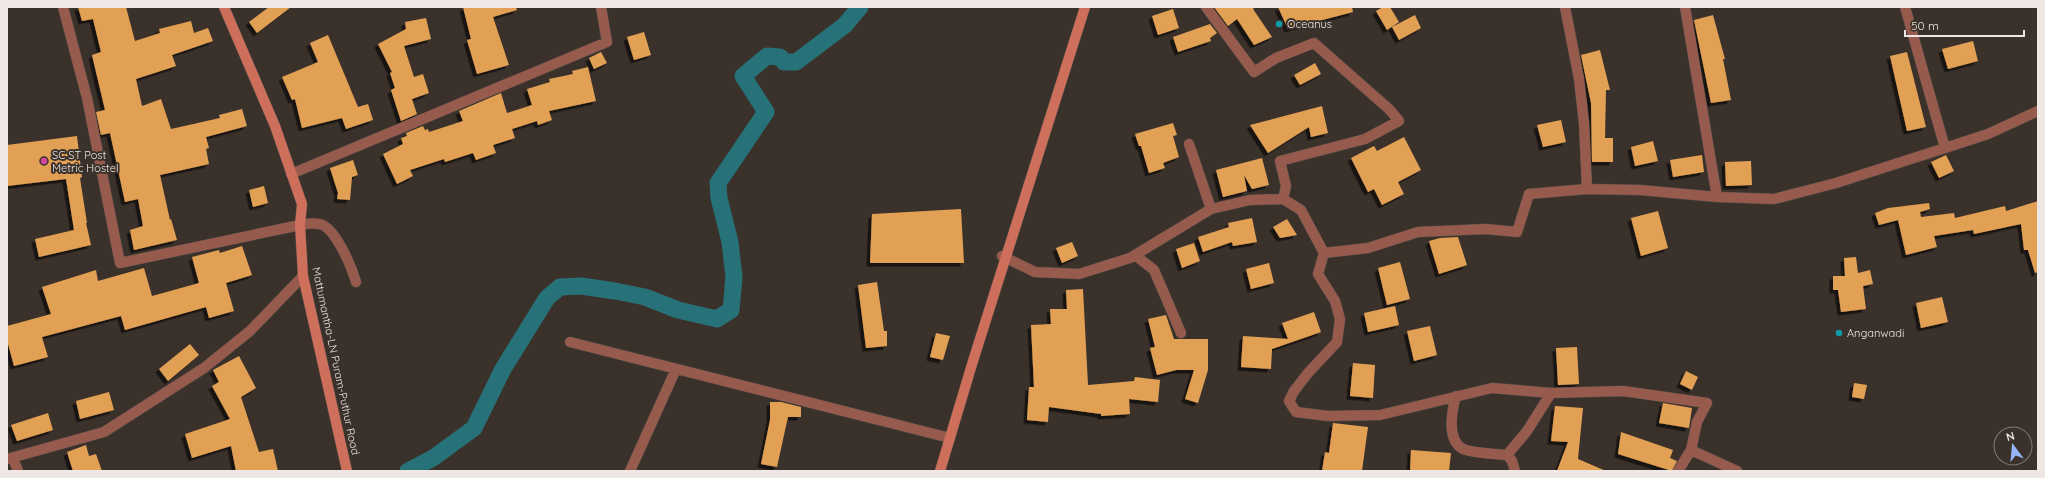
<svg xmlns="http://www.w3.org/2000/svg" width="2045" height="478" font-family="Quicksand,sans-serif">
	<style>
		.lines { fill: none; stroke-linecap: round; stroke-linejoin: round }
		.canal { stroke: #277179; stroke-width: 17 }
		.building { fill: #e2a055; filter: url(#shadow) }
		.street-casing { stroke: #584e49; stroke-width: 11 }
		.secondary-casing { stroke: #584e49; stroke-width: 11 }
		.street { stroke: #975b4e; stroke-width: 10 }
		.secondary { stroke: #cd6f5b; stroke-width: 10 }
		.culture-dot { fill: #0f9aa8; stroke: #3b312b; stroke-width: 1.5 }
		.hotel-dot { fill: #d1479c; stroke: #3b312b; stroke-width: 1.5 }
		.labels { text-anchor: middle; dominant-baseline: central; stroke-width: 4; stroke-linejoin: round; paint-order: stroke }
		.poi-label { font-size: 11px; fill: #eee7e4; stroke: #3b312b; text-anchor: start }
		.street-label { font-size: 11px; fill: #eee7e4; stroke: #3b312b }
	</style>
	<defs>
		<filter id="shadow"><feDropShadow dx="-3.5" dy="3.5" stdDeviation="0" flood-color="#0009"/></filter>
	</defs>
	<rect width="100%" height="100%" fill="#3b312b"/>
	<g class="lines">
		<path class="canal" d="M408,471l25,-13 41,-30 29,-59 44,-71 13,-11 21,-1 34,5 30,6 33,13 39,9 14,-9 3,-33 -4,-35 -11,-44 -1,-15 48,-71 -23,-36 24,-20 13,1 4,5h12l49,-37 15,-18"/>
	</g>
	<path class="building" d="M78,7h48l9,34 25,-8 -1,-4 32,-8 3,12 14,-5 5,13 -41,14 4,11 -40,13 6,27 19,-7 10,30 49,-11 -1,-3 23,-6 5,17 -41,11 3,11 -3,1 3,15 -49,11 10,45 1,-1 6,21 -43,10 -4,-20 13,-4 -5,-27 -13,3 -15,-69 -9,2 -5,-23 9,-2 -13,-55 9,-3 -8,-33 -11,2z
		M269,7h22l-34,26 -8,-11z
		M463,7h53l1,3 -24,7 16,48 -32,9 -10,-34 4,-1z
		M1214,7h41l-2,2 19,28 -18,8 -17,-26 -9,7z
		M1278,7h74l1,5 -65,17z
		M1383,7h7l9,15 -12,8 -11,-19z
		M1173,9l6,19 -21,7 -6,-19z
		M1415,15l6,13 -22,12 -7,-13z
		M1713,15l12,44h-2l8,41 -20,3 -17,-83z
		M426,18l5,21 -27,7 10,31 9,-3 6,19 -17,6 5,15 -16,7 -10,-31 4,-2 -5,-15 2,-1 -14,-28 28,-15 -1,-7z
		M1210,24l7,9 -7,5 1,3 -33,11 -5,-15z
		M644,32l7,23 -17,5 -7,-23z
		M328,35l30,72 10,-3 5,16 -27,9 -4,-11 -40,10 -7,-29 -3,1 -10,-23 36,-15 -8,-19z
		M1973,41l5,20 -30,8 -6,-20z
		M1600,50l10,40h-4l-1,48h8v24h-21l-1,-59 -10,-48z
		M601,52l6,11 -13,6 -5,-11z
		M1907,52l19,75 -19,4 -17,-75z
		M1315,63l6,11 -21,11 -6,-10z
		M588,67l8,34 -47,10 3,9 -14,5 -1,-4 -25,8 3,9 -22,7 3,8 -20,7 -3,-7 -28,9 -1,-3 -34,11 3,6 -16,8 -14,-30 20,-10 -2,-6 6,-2 -1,-3 17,-7 2,4 3,-1 1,3 34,-11 -4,-10 42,-18 6,20 25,-8 -5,-16 23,-7 -1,-3 24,-5 -1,-3z
		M1322,106l6,27 -17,4 -2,-10 -41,26 -18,-28z
		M1561,120l5,22 -23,5 -6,-22z
		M1173,123l4,12 -4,1 6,21 -16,6 2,5 -16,5 -8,-27h-2l-4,-12z
		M77,136l5,41 -2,1 7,45h-1l5,22 -52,12 -4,-18 39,-9 -8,-51 -59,7v-41z
		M1404,137l17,33 -23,12 6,12 -22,11 -8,-16 -6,3 -17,-34 23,-12 3,5z
		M1653,141l5,20 -23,5 -4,-19z
		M1702,155l2,17 -31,5 -3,-17z
		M1946,155l8,16 -15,7 -8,-16z
		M1262,158l7,27 -17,4 -8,-14 3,16 -24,6 -7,-27z
		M353,160l5,15 -6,2 -2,23 -13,-1 1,-6 -8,-25z
		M1751,161l1,24 -26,1 -1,-24z
		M264,186l4,17 -15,4 -4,-17z
		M2038,201v71l-3,1 -7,-23h-4l-3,-26 -47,10 -1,-4 -39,6 3,11 -31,8 -8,-35 -19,5 -4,-12 13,-5 41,-5 1,6 -10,3 1,5 33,-4 1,5 50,-12 1,5z
		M961,209l3,54h-94l2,-49z
		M1658,211l10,37 -27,8 -10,-38z
		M1252,218l5,24 -24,4 -1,-4 -29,10 -5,-15 31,-10 -1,-4z
		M1287,219l10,16 -17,3 -7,-11z
		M1458,237l9,28 -28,9 -10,-33 11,-3z
		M1072,242l6,14 -16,7 -6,-15z
		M1194,243l6,18 -18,7 -6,-19z
		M242,246l10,29 -26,8 8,28 -25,7 -3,-11 -81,23 -4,-14 -79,21 6,20 -34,9 -7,-26v-14l44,-12 -9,-27 54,-17 2,11 46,-13 8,28 47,-13 -7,-26 27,-7 1,3z
		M1856,257l2,16 12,-3 3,14 -10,2 3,23 -25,3 -3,-22h-5v-14h12l-1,-18z
		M1400,262l10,37 -23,6 -9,-37z
		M1269,263l5,20 -23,6 -5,-20z
		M877,282l7,49h3v15l-21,2 -8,-63z
		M1083,289l5,96 46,-4 1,-4 25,3 -2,22 -29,-3 1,15 -29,2v-2l-52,-7 -1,15 -21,-2 2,-33h5l-3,-62 20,-1 -1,-15h17l-1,-19z
		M1942,297l6,25 -27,6 -5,-25z
		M1395,306l4,19 -31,7 -4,-19z
		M1314,312l7,20 -49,17 -1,20 -30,-2 2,-31 45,3 -6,-16z
		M1166,315l8,24h34v31l-10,33 -13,-4 9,-29h-18l-19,5 -7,-27 5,-1 -7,-28z
		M1430,326l7,29 -23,6 -7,-30z
		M936,333l14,3 -7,24 -13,-3z
		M190,344l9,11 -31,26 -9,-12z
		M1577,347l2,37 -21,1 -2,-37z
		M239,356l17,32 -15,9 18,55 14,-3 5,22h-42l-5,-25 -39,12 -7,-24 45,-15 -18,-33 7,-4 -6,-12z
		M1353,363l22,2 -2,33 -23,-2z
		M1686,371l12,6 -6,13 -12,-6z
		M1854,383l13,2 -3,14 -12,-2z
		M109,392l5,18 -34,9 -4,-18z
		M770,402h11l20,5v10h-13l-11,50 -16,-3 9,-44z
		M1663,403l29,5 -3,20 -30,-5z
		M1555,406l28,2 -5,51 28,12h-49l11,-29 -17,-1z
		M48,413l5,17 -36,11 -6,-16z
		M1333,423l35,4 -6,44h-40l3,-19 4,1z
		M1621,432l52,18 -3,8 7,3 -5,10 -54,-17z
		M86,445l3,11 7,-2 6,17h-29l-6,-19z
		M1411,450l40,3 -2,18h-39z"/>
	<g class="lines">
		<defs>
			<path id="street" d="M63,7l24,91 33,165 180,-38c6,-1 14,-2 19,-1 16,2 33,44 37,58
				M1206,7l48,65 22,-14 38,-15 76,67 9,11 -34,18 -85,22 6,25 -3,13
				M1565,7l14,72 5,44 3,66
				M1685,7l32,190
				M1905,7l40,141
				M1189,144l22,65
				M291,174l316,-132 -6,-35
				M1324,253l-6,21 17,27 5,18 -3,23 -29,31 -14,18 -5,10 7,11 32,4 52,-1 112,-27 59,5 -24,38 -20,24
				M1135,255l19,15 27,63
				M1002,256l33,16 44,2 51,-16 81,-49 39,-9 33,-1 18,11 23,43 44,-5 50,-16 68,-3 31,3 12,-38 58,-5 53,1 77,7 57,2 62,-16 109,-35 43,-14 50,-23
				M570,342l380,96
				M1551,393l72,-2 84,12 -10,19 -6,28
				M1456,396c-4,14 -10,44 7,53 10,4 32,5 44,6l5,6 3,10
				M13,458l5,13
				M7,459l97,-27 100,-64 46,-37 53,-55
				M630,471l46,-102
				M1678,471l13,-21 46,21"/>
			<path id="secondary" d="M224,7l51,119 27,78 -2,21 3,51 44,195
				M940,471l33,-110 112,-354"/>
		</defs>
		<use href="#street" class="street-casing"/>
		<use href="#secondary" class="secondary-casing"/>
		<use href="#street" class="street"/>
		<use href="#secondary" class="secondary"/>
	</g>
	<g class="culture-dot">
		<circle cx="1279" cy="24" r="4"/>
		<circle cx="1839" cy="333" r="4"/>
	</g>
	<circle class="hotel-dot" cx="44" cy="161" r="4"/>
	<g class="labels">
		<g class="poi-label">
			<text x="1287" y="24">Oceanus</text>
			<text x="52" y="155">SC ST Post<tspan x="52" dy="13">Metric Hostel</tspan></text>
			<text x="1847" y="333">Anganwadi</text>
		</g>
		<g class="street-label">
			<text transform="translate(336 361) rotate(78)">Mattumantha-LN Puram-Puthur Road</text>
		</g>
	</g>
	<rect width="2045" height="478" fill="none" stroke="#eee7e4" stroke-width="16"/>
	<g transform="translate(2013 446) rotate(344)"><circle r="19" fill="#3b312b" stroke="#837a75"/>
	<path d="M0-3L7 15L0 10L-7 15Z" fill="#96b6fd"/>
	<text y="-6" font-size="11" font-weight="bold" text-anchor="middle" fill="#eee7e4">N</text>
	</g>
	<path d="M1905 30v6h119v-6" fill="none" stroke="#eee7e4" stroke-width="2"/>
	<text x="1911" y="30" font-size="12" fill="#eee7e4" stroke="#3b312b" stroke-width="3" paint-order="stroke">50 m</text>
</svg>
